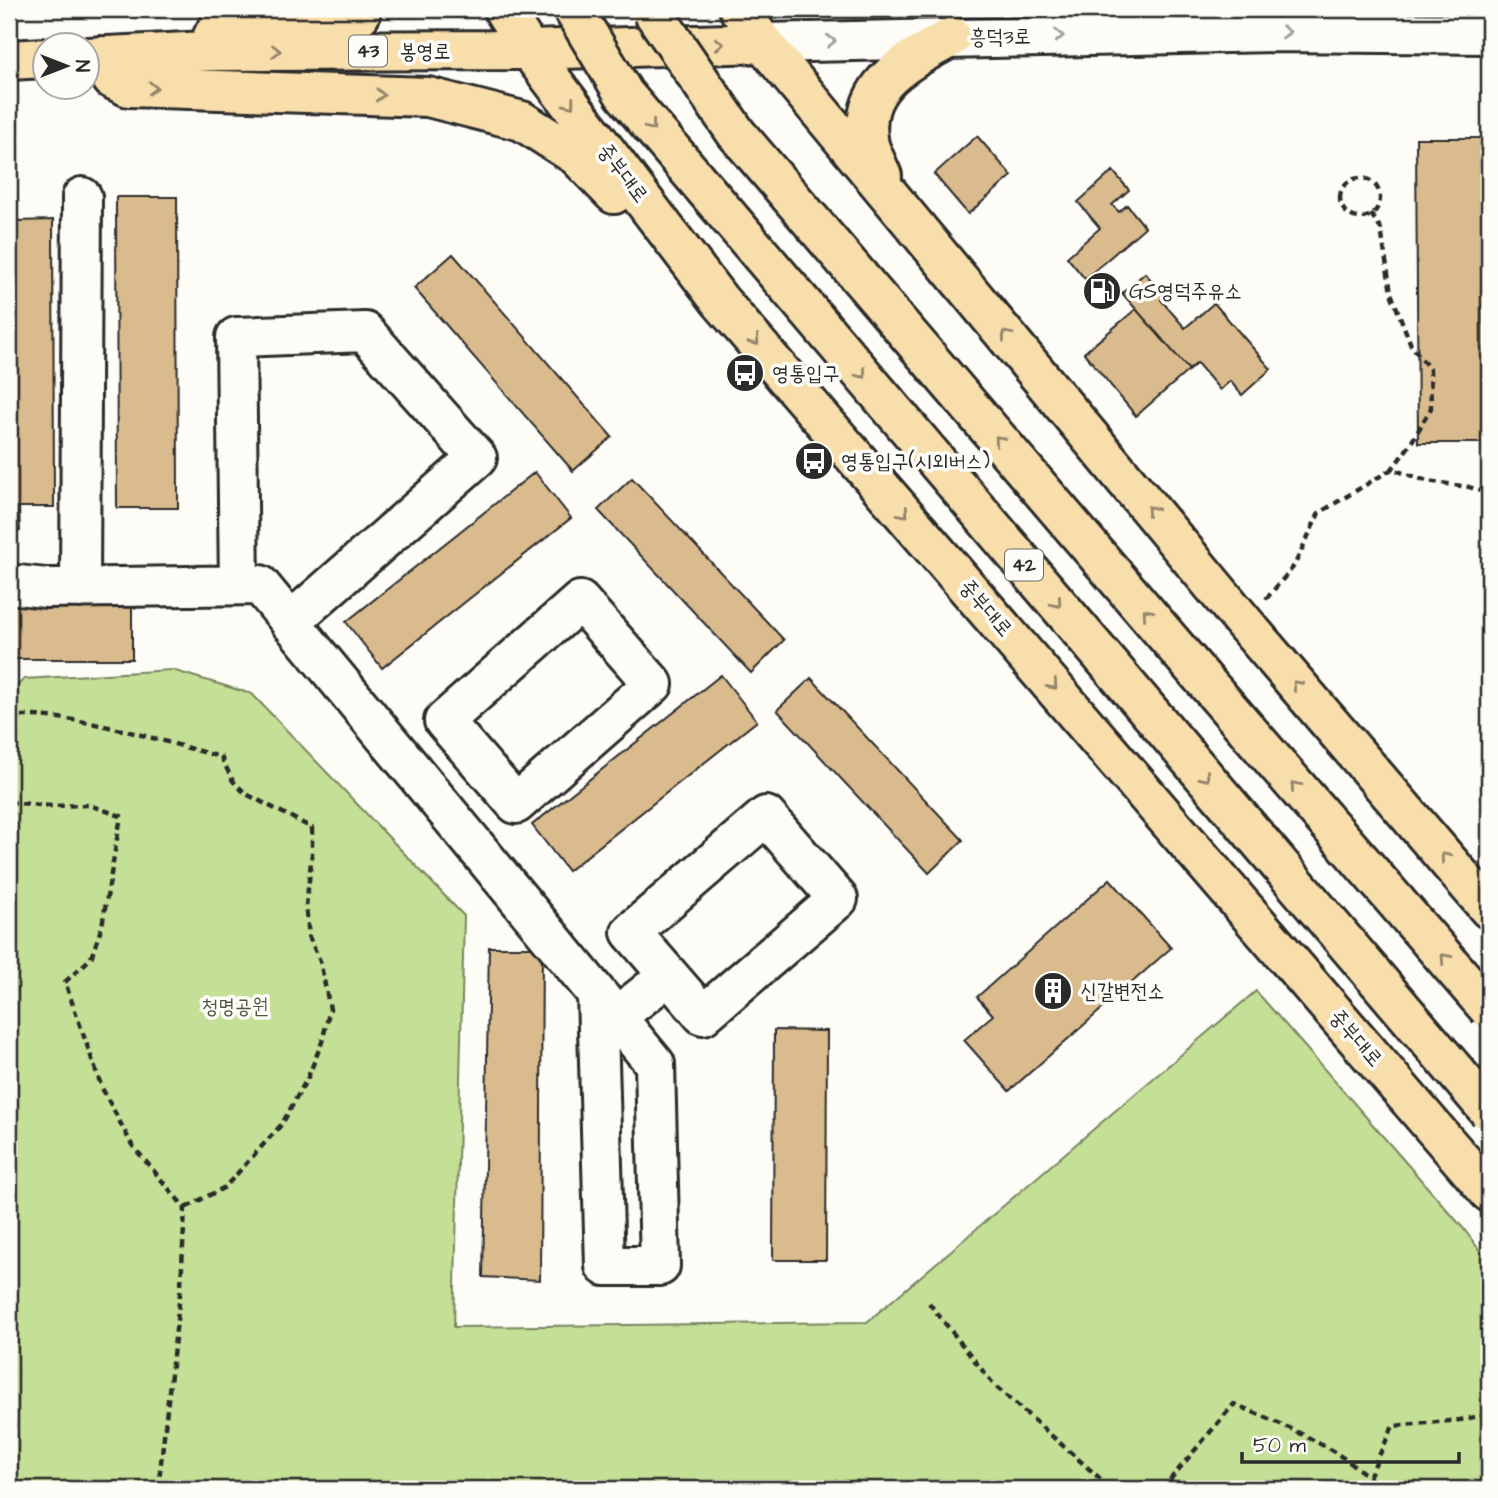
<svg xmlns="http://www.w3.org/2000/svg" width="1498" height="1498" font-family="'Architects Daughter','Poor Story',sans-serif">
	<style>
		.green { fill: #c4df96; stroke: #788560; stroke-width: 2 }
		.building { fill: #dabb8d; stroke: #2b2b2b; stroke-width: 2 }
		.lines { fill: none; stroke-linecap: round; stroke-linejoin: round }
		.minor-casing { stroke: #2b2b2b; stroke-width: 44 }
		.major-casing { stroke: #2b2b2b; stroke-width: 44 }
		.path { stroke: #2b2b2b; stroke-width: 4.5; stroke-dasharray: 7 5; stroke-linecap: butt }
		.minor { stroke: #fdfcf7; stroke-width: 38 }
		.major { stroke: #f8deab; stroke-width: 38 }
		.major-bridge-casing { stroke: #2b2b2b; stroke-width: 44; stroke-linecap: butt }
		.major-bridge { stroke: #f8deab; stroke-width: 38 }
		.oneway { stroke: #9e9e9b }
		.oneway2 { stroke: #92846b }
		.labels { text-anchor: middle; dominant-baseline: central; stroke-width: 7; stroke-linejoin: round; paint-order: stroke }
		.shield { fill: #fdfcf7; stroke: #6a6a68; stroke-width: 2 }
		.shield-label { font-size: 19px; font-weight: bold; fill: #2b2b2b }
		.street-label { font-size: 21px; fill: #2b2b2b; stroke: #fdfcf7 }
		.poi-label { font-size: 21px; fill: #2b2b2b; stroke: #fdfcf7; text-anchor: start }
		.park-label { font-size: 21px; fill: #515846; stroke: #fdfcf7 }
	</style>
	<rect width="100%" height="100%" fill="#fdfcf7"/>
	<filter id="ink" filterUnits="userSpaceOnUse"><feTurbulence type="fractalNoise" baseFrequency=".0143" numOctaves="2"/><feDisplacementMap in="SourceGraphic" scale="14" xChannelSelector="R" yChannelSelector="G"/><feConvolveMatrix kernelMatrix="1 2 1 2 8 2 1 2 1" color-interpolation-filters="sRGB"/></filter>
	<g filter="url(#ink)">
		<path class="green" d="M172,670l80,24 212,222 -10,411 413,-5 389,-331 207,237 26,35v226h-1480v-795l15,-15z"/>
		<path class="building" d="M977,136l35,40 -44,38 -34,-40z
			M1416,138h66l2,305h-66z
			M1113,171l16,19 -17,15 7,7 8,-7 18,22 -60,52 -18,-22 33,-29 -22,-26z
			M116,197h61l1,311h-61z
			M53,220l1,287h-35l1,24h-11v-291h8v-19z
			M453,254l159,183 -39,34 -159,-183z
			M1145,273l20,23 -4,4 24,28 29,-25 57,66 -29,26 -12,-14 -10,9 -23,-27 -8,7 -67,-77z
			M1136,309l53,61 -53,46 -52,-63z
			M535,472l36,46 -189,150 -36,-46z
			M632,478l152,162 -33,33 -153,-163z
			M9,605h123v54h-123z
			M721,675l36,46 -189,150 -36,-46z
			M811,678l152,162 -34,33 -152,-163z
			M1110,879l61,69 -162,143 -45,-51 29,-25 -16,-18z
			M489,947h53l-2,333 -57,-3z
			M774,1030l53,1 -1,229h-53z"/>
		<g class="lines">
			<defs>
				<path id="minor" d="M763,43l511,-11 215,2
					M9,584l37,4 214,-3 395,479 5,202h-55l-8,-272
					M239,585l-3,-248 129,-5 112,126 -187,164
					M80,588l2,-391
					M580,601l73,83 -137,120 -72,-83z
					M766,816l72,83 -135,116 -72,-83z
					M616,1017l52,-41"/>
				<path id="major" d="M503,9l26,41 191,251 769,891
					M739,9l24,34 482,581 244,285
					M207,51c7,-18 8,-26 27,-31l118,2 8,-7 1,-6
					M100,56l12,23 17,8 299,10 94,24 55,35 37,38
					M88,57l119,-6 322,-1 234,-7
					M9,60l37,-2
					M882,176c-4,-10 -10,-21 -13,-31 -12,-61 38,-83 83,-108"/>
			</defs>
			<use href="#minor" class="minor-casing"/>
			<use href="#major" class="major-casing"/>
			<path class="path" d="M1340 198a20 20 0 1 1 40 0a20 20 0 1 1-40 0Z
				M1371,214l10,15 10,64 20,52 19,25 1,38 -21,37 -18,24
				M1266,599l28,-33 25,-53 73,-44 35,12 42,6 20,7
				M9,717c61,-7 151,24 212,40l12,24 13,13 66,34v26l-6,52 3,31 11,24 10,48 -8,33 -14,35 -26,47 -57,63 -40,21
				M9,802l42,4 38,-1 32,11 -19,110 -11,32 -26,24 37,106 30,57 53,63 -4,77 -23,204
				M929,1303l65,82 118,104
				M1369,1477l24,-51 67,-6 29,-6
				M1162,1489l72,-85c50,21 109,45 147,85"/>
			<use href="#minor" class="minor"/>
			<use href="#major" class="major"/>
			<defs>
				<path id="major-bridge" d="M573,9l51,85 865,1017
					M651,9l85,124 455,532 298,344"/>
			</defs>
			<use href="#major-bridge" class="major-bridge-casing"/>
			<use href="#major-bridge" class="major-bridge"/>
		</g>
		<defs><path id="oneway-chevron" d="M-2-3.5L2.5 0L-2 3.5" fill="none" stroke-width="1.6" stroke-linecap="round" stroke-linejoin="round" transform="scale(1.75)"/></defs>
		<g class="oneway">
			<use href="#oneway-chevron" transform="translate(1286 32) rotate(1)"/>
			<use href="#oneway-chevron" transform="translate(1059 36) rotate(-1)"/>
			<use href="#oneway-chevron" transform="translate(831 41) rotate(-2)"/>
		</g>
		<g class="oneway2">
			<use href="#oneway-chevron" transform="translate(719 44) rotate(-2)"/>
			<use href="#oneway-chevron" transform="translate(276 51)"/>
			<use href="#oneway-chevron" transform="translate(153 88) rotate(2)"/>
			<use href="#oneway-chevron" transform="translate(380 95) rotate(2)"/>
			<use href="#oneway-chevron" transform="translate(570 104) rotate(53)"/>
			<use href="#oneway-chevron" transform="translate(651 126) rotate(50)"/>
			<use href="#oneway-chevron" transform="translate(1006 335) rotate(-130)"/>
			<use href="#oneway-chevron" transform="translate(755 341) rotate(49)"/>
			<use href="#oneway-chevron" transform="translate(862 374) rotate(50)"/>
			<use href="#oneway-chevron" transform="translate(999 440) rotate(-130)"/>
			<use href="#oneway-chevron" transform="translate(1151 510) rotate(-130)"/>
			<use href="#oneway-chevron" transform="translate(904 513) rotate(49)"/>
			<use href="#oneway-chevron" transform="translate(1057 603) rotate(50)"/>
			<use href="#oneway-chevron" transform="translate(1147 613) rotate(-130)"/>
			<use href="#oneway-chevron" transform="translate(1053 685) rotate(49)"/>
			<use href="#oneway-chevron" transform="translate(1297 685) rotate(-131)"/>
			<use href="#oneway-chevron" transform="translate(1205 777) rotate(50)"/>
			<use href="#oneway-chevron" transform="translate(1295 786) rotate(-131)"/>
			<use href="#oneway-chevron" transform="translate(1445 857) rotate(-131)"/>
			<use href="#oneway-chevron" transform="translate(1445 958) rotate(-131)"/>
		</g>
	</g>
	<defs>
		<symbol id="fuel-disc" viewBox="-11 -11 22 22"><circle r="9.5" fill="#2b2b2b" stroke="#fdfcf7"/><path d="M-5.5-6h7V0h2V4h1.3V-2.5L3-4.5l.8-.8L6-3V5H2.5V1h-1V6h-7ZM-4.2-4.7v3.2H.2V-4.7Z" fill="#fff"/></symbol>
		<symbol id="bus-disc" viewBox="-11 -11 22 22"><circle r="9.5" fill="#2b2b2b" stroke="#fdfcf7"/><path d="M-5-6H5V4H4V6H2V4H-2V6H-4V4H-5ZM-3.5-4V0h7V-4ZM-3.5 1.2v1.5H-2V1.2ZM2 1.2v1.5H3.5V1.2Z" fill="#fff"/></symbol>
		<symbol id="building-disc" viewBox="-11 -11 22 22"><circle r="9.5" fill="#2b2b2b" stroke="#fdfcf7"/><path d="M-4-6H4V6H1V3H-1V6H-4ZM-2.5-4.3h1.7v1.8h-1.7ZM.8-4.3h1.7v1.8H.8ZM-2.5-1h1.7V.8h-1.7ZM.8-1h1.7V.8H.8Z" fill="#fff"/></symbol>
	</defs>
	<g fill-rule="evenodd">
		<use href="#fuel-disc" x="1080" y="269" width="44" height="44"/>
		<use href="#bus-disc" x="723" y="351" width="44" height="44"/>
		<use href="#bus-disc" x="792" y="439" width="44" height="44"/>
		<use href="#building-disc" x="1031" y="969" width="44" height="44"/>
	</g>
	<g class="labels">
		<g class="shield">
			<rect x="349" y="35.5" width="38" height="31" rx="5"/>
			<rect x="1005" y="549.5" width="38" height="31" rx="5"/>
		</g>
		<g class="shield-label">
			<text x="368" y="51">43</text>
			<text x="1024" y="565">42</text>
		</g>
		<g class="street-label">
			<text transform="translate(1000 37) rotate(-1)">흥덕3로</text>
			<text x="425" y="51">봉영로</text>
			<text transform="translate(623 173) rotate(53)">중부대로</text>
			<text transform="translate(986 608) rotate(49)">중부대로</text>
			<text transform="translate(1356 1038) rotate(49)">중부대로</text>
		</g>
		<g class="poi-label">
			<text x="1129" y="291">GS영덕주유소</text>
			<text x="772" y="373">영통입구</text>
			<text x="841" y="461">영통입구(시외버스)</text>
			<text x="1080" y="991">신갈변전소</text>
		</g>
		<g class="park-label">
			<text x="235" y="1006">청명공원</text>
		</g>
	</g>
	<rect width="1498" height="1498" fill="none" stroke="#fdfcf7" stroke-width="35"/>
	<rect x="18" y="18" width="1463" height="1463" fill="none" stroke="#2b2b2b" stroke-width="2.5" filter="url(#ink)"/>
	<g transform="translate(66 66) rotate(90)"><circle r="33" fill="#fdfcf7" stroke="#a9a8a5" stroke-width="2"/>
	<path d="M0-5L12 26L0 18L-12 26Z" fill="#2b2b2b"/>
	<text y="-10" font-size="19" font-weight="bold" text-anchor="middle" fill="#2b2b2b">N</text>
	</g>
	<path d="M1242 1452v10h217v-10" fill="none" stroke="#2b2b2b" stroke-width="3.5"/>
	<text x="1253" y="1452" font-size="21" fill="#2b2b2b" stroke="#fdfcf7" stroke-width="5" paint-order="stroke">50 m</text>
</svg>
